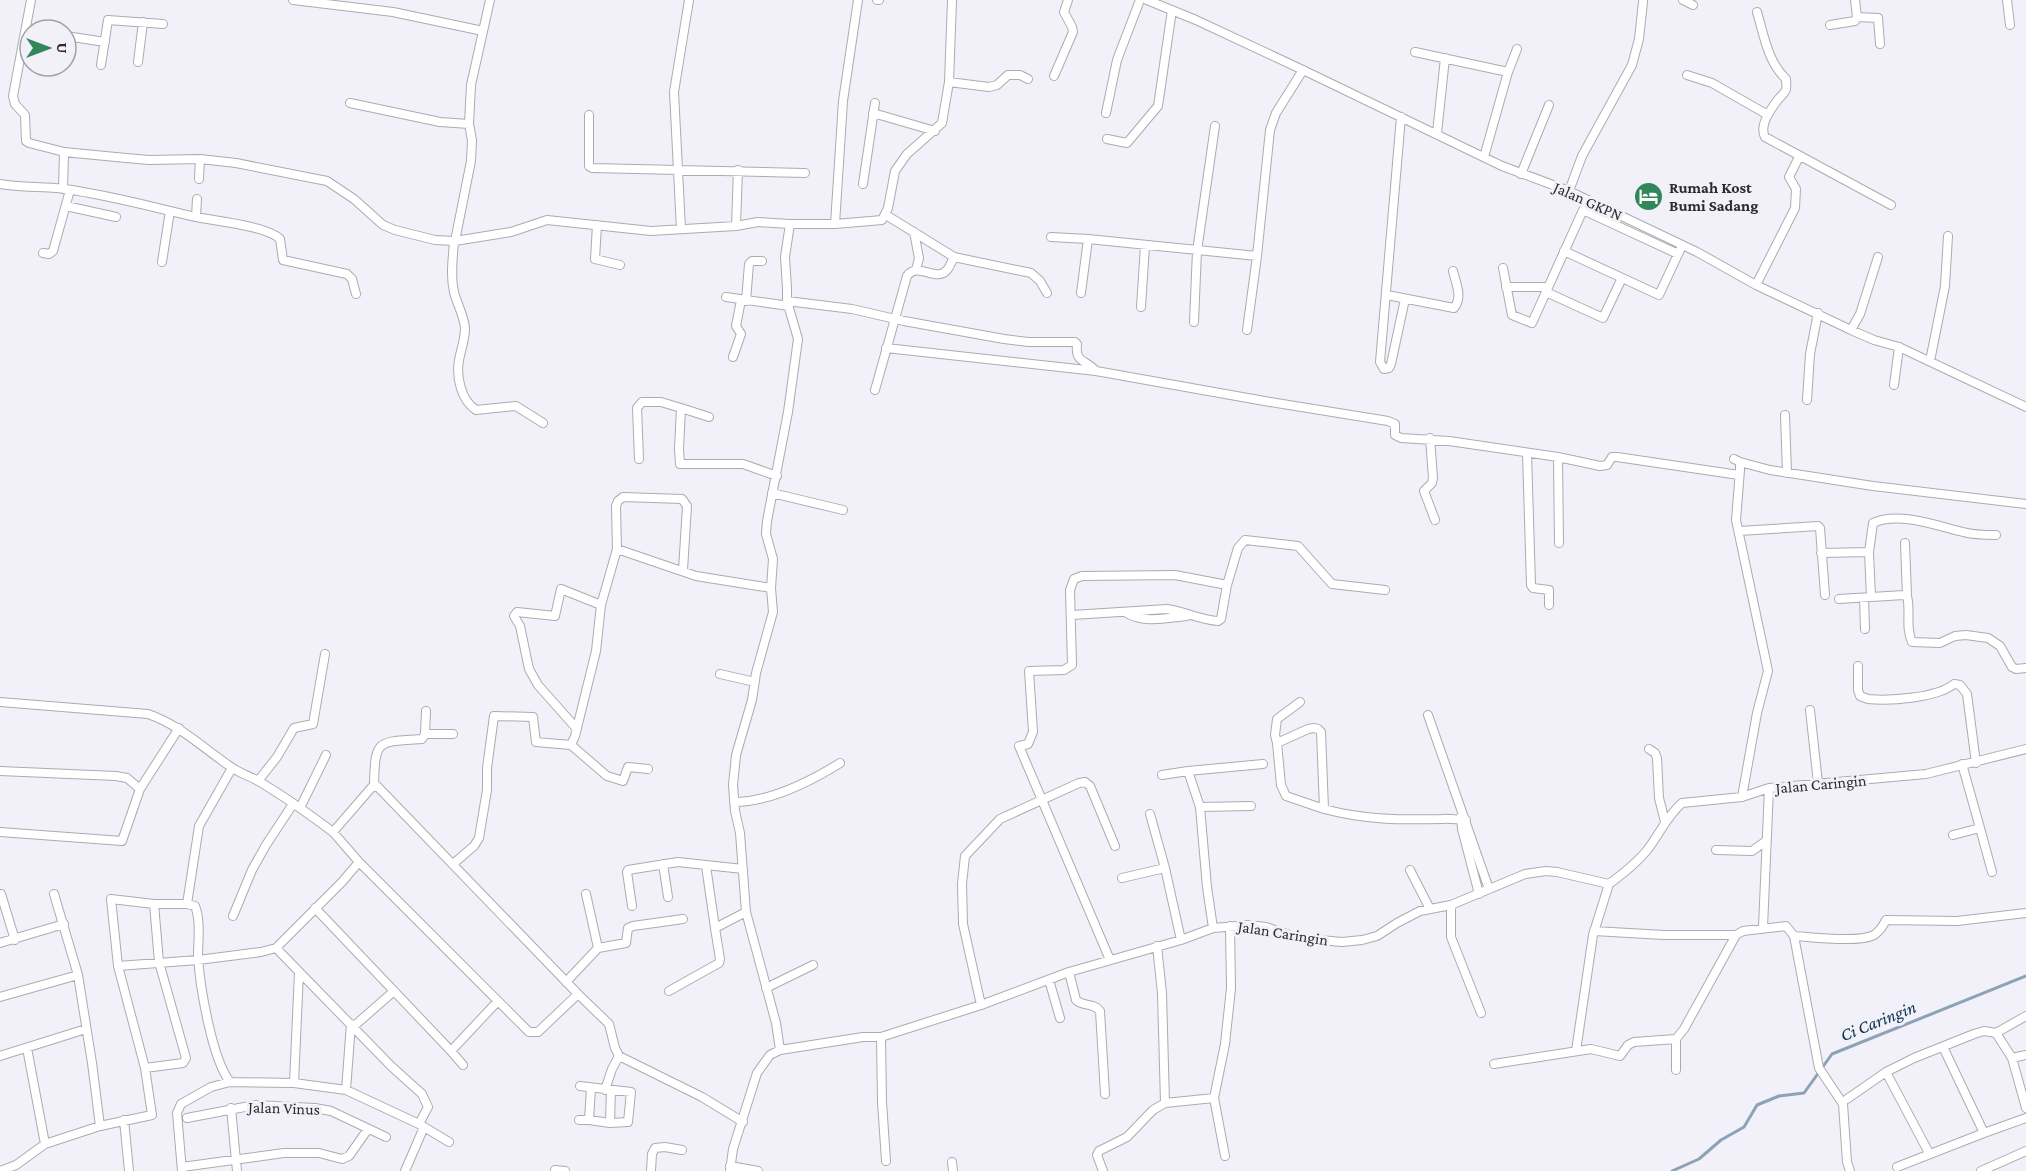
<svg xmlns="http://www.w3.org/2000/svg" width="2026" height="1171" font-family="'Crimson Pro',serif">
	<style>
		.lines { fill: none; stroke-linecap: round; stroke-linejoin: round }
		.stream { stroke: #8ca3b6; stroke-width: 3 }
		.street-casing { stroke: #adabb2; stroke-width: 10 }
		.street { stroke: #fff; stroke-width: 8 }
		.labels { text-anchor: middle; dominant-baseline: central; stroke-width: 6; stroke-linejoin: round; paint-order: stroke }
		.poi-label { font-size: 16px; font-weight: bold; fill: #2b2a2d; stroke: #f2f0f8; text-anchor: start }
		.street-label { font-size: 16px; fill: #2b2a2d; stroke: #f2f0f8 }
		.water-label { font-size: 18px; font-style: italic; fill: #09344e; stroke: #f2f0f8 }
	</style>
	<rect width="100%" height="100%" fill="#f2f0f8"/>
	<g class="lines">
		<path class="stream" d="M1672,1171l27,-12 22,-19 23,-13 13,-22 22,-9 25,-3 28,-39 194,-78"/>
		<defs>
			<path id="street" d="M31,0l-18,96 2,8 10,11 1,26 3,2 35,9 62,6 23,2 51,-1 36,4 91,18 27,18 29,26 12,5 40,10 20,1 56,-9 36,-12 104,11 85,-5 22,-4 32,2
				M293,0l100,12 90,19
				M877,0h2
				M1147,0l49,20 107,50 199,96 67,25 128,61 59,33 95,45 23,10 25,7 127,60
				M1683,0l10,5
				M1855,0l2,17 21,1 2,26
				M2007,0l3,25
				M1757,12c7,24 11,50 29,67 0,2 1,9 0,10 -1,5 -7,8 -9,12 -7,9 -18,25 -12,36l126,68
				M1830,25l25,-4 2,-4
				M66,36l39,6
				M1415,52l93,20
				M138,62l5,-40
				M101,65l7,-45 55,4
				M1687,75l25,8 56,32
				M1054,76l19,-44 -1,-5 -8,-15 4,-12
				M949,82l40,5 8,-2 11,-10h12l8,4
				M350,103l90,19 29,2
				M873,113l62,18
				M1106,113l11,-53 23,-60
				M589,115v51l3,2 213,5
				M1401,117l-21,245 4,7 5,-1 2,-4 14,-65
				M1437,133l8,-75
				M1107,139l20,4 31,-37 14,-96
				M1484,157l24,-85 9,-23
				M1521,174l28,-69
				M199,179l1,-20
				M0,184c21,4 43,2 65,5 44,6 87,18 131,28 19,4 71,9 84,22l3,21 64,14 5,5 4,15
				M863,184l12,-81
				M63,189l1,-37
				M1569,191l13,-35 50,-91 7,-26 4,-37
				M66,206l50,11
				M886,215l68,42 77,16 9,8 7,12
				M196,217l1,-18
				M835,224l8,-123 15,-101
				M597,225l-2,34 25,6
				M736,226l2,-56
				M681,229l-7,-137 15,-92
				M914,232l5,26 -3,12
				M1051,237l37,2
				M454,241c-1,17 -4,34 0,51 3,12 10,24 11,36 0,12 -4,21 -6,32 -3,17 2,40 17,50l40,-4 27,17
				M455,241l16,-80 1,-21 -3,-16 2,-39 19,-85
				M1564,251l95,44 21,-45
				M43,253l6,1 4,-3 17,-61
				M162,262l8,-51
				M1503,268l9,47 20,8 51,-113 95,44
				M1756,285l39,-77 1,-19 -7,-12 10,-20
				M1506,287h42
				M1546,292l57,26 19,-40
				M1081,293l7,-54 169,17
				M1387,295l67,13c9,-11 2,-24 -1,-37
				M726,297l63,9
				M746,301l3,-37 3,-3h10
				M787,301l65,8 52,12 100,18 24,3h47l2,2c-2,19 8,15 19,27l174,31 118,19 7,3v11l6,3 48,3 109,16 42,9 7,-1 5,-8h5l122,18
				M1141,307l4,-61
				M1194,322l3,-71 18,-125
				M1247,330l10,-74 13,-126 6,-17 27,-43
				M1851,330l9,-16 18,-57
				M886,348c70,7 140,15 210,23
				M733,357l8,-23 -5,-8 5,-26
				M1930,361l15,-75 3,-50
				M1894,385l5,-38
				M875,390l32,-114c11,-15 29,7 40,-6 3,-3 5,-10 7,-13
				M1807,400l3,-46 8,-41
				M681,408l28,9
				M1785,415l2,58
				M1430,438l3,40 -1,5 -8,8 11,29
				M1527,453l4,132 2,3 16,2v15
				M1558,457l1,86
				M639,459l-2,-51 5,-6h19l20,6 -2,41 1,15h63l34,12
				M1734,459l6,3v8l-4,50 32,151 -11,42 -15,84
				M1740,462l30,8 103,16 153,18
				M772,493l71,17
				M1739,531l79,-5 2,2 5,67
				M1905,543l2,53
				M617,549l79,27 75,12
				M1821,553l48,-1
				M1871,597l-2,-45 4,-29c26,-12 64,3 90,9 11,3 22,3 33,3
				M1864,598l1,31
				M1839,599l65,-4 3,1c4,15 -2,31 5,46l28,1 15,-7 11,-1 22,3 12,8 12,21 4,2 10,-1
				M1125,612c19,12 41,6 62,4
				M1072,615l95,-6c17,2 33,11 51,12l3,-2 6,-34
				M1858,666v24l2,6 8,3c22,2 69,-1 86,-15l6,1 7,9 9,69
				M720,674l35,8
				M0,702l148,12c32,11 55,34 83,53 8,6 19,9 29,15 25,15 49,32 73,50
				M1810,710l8,73
				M426,711l-1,23h28
				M1428,715l61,174
				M1314,728l4,1 3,3 3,77 -38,-13 -5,-11 -4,-42 31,-14z
				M577,729l-39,-44 -9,-16 -9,-43 -6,-10 3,-4 38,4 6,-27 40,16
				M1277,743l-2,-8 2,-16 23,-17
				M571,745l4,-9 21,-85 5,-46 16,-56 -1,-43 2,-5 5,-4 59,2 5,7 -4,64
				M1649,749l6,4 2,5 2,40 6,24
				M0,771l116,5 11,2 13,11
				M1162,775l26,-4
				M258,781l19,-24 17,-29 19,-4 12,-70
				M374,787c1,-48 2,-45 48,-48l3,-5
				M734,802c35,0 77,-21 106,-39
				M1200,807l51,-1
				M300,808l26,-53
				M1324,809c41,11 76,11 118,10 8,-1 16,1 24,1
				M1150,814l15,54
				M1461,817l1,12 17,65
				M1980,828l12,44
				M0,832l122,9 18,-52 39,-61
				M1953,835l27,-7 -18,-64
				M1716,850l36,1 14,-10
				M453,864l21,-18 5,-8 8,-48v-22l7,-52 39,1 3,25 35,3 36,31 16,5 5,-14 20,2
				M663,864l5,33
				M706,866l9,62
				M1410,870l20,39
				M1122,878l43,-10 16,72
				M1,894l14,46
				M54,894l24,81 14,88 8,63
				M586,894l12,54
				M187,904l12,-78 33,-58
				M1451,905v32l30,76
				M632,906l-5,-34 1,-2 50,-8 65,7
				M315,908l136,143 46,-49
				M233,916l19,-46 14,-25 27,-41
				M1763,927l6,-139
				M1213,928l-6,-41 -7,-80 -12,-36 75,-7
				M1594,931l70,4h72
				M1794,936l25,132 24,36 4,58 3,9
				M0,943l64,-19
				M1157,946l5,47 3,110
				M276,948l66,-66 17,-20 170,170h9l40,-38 -201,-208 -5,1 -39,45 26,30
				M1110,960l-91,-214 9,-2 5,-12 -4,-61 35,-1 8,-5 -2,-75 4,-11 8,-3 93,-1 52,10 11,-37 7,-8 53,6 34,38 53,6
				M118,966l80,-6 63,-8 15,-4 115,118 31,28 6,13 -9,17
				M1069,972l7,28c7,7 17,2 24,11l5,83
				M1049,980l11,38
				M566,982l32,-34 28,-5 2,-15 5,-2 50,-7
				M766,988l47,-23
				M669,991l50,-28 1,-4 -5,-31 31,-16
				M578,994l31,30 6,24 4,8 83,41 41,25
				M0,997l78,-22
				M981,1005l-18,-81 -1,-40 3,-28 35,-37 79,-36 6,-1 5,4 25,60
				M353,1027l41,-36
				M1996,1033l30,-17
				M881,1037l1,65 4,59
				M27,1048l18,96
				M780,1050l-4,-27 -30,-111 -6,-79 -5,-22 -2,-26 3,-30 16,-55 4,-27 17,-61 -2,-24 2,-29 -7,-25 1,-13 21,-109 10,-73 -11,-38v-13l-2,-31 5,-33h45l47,-4 6,-12 7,-37 12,-17 35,-31 7,-41 3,-82
				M451,1051l12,14
				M1576,1051l17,-116 16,-51
				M0,1056l86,-27
				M2012,1058l14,50
				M1494,1064l97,-15 29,7 8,-11 6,-3 42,-3 8,-10 52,-94 7,-4 43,-5 8,10c18,1 65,7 80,-1 6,-4 9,-9 12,-15l71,1 69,-8
				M145,1068l38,-5 3,-5 -27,-96 -5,-58
				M1676,1070v-31
				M294,1083l5,-111
				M580,1086l51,6 -3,30 -18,1 -21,-3 2,-32
				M346,1090l5,-66
				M605,1090l7,-21 7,-13
				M1214,1098l11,58
				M1847,1099l39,-27
				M231,1108l6,63
				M187,1118l68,-13 60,3 16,3 55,26
				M124,1120l5,51
				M579,1120h10
				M610,1123l1,-33
				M1984,1133l42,-15
				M1929,1153l-43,-81 28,-14 60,-24 10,-3 12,2 16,25 14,-3
				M952,1162l1,9
				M730,1166l28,5
				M182,1167l102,-14h35l23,6 7,-3 19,-27
				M1897,1167l87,-34 -41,-86
				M555,1170l10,1
				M0,1171l16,-6 29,-21 55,-18 52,-11 -7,-47 -27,-102 -7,-67 43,5h33l8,2c6,15 3,35 3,51 2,30 14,102 32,125
				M182,1171l-5,-58 4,-9 30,-17 19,-5 64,1 52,7 73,34 30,18
				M405,1171l19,-44
				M651,1171l1,-17 3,-6 10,-1 17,3
				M730,1171l3,-22 24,-76 13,-18 10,-5 83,-13h18l100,-32 88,-33 112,-32 32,-12 36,-3 17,2 32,11 44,4 20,-2 15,-4 20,-13 23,-12 31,-6 74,-31 21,-3 11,1 52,12c15,-11 28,-21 39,-35 12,-16 19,-33 34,-46l60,-6 27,-9 157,-14 100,-25
				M1103,1171l-6,-16 2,-4 28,-14 26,-27 12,-7 49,-5 11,-54 6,-56 -1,-62
				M1981,1171l45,-20"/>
		</defs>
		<use href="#street" class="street-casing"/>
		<use href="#street" class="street"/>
	</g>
	<defs>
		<symbol id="hotel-disc" viewBox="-11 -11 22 22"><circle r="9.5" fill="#31875a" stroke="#f2f0f8"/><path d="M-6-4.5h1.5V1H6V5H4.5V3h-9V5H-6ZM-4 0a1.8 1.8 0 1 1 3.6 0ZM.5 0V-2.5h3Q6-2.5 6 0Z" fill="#fff"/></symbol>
	</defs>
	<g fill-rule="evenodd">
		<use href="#hotel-disc" x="1632" y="180" width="33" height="33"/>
	</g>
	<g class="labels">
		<g class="poi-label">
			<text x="1669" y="187">Rumah Kost<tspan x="1669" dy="18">Bumi Sadang</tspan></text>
		</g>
		<g class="street-label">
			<text transform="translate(1588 201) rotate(24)">Jalan GKPN</text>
			<text transform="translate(1821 784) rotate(-5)">Jalan Caringin</text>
			<text transform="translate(1283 933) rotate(9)">Jalan Caringin</text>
			<text transform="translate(284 1108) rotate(2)">Jalan Vinus</text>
		</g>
		<g class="water-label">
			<text transform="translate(1878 1021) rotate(-22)">Ci Caringin</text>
		</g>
	</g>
	<g transform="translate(48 48) rotate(90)"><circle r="28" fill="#f2f0f8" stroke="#a2a1a7" stroke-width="1.5"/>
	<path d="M0-4.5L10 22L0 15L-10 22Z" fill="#31875a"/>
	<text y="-9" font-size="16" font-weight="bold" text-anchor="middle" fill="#2b2a2d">U</text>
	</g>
</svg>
